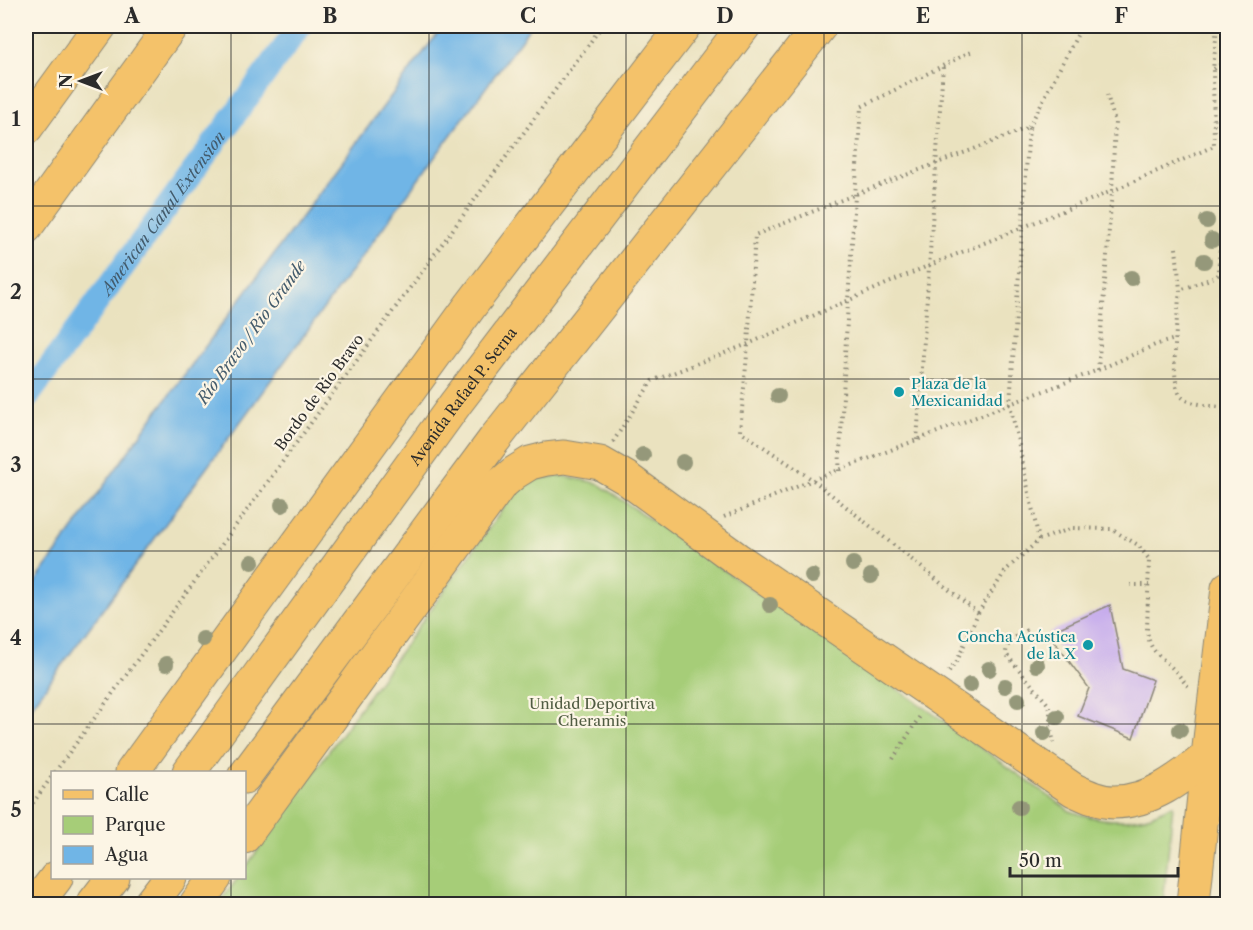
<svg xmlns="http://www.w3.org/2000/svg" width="1253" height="930" font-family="'Libre Caslon Text',serif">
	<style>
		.green { fill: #a6cd78; stroke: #687c52; stroke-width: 1.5 }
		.water { fill: #70b5e6; stroke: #4e7088; stroke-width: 1.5 }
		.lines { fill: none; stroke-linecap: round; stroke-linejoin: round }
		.canal { stroke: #70b5e6; stroke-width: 24 }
		.building { fill: #c1a5ed }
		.major-casing { stroke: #8a8675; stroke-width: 35 }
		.highway-casing { stroke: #8a8675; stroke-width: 35 }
		.path { stroke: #8a8675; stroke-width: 4; stroke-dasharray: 1.5 4.5; stroke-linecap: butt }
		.major { stroke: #f4c26a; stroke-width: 33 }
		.highway { stroke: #f4c26a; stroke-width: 33 }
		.tree { fill: #95987a }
		.grid { fill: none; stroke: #2b2b2b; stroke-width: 1.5; stroke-opacity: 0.55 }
		.culture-dot { fill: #0f9aa8; stroke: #fcf5e5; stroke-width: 2 }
		.labels { text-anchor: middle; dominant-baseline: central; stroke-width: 4.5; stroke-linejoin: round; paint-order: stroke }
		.culture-label { font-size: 15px; fill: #0d838f; stroke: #fcf5e5; text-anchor: start }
		.street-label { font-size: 15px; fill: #2b2b2b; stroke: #fcf5e5 }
		.park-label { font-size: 15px; fill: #505c42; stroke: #fcf5e5 }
		.water-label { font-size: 16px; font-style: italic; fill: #435b6c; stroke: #fcf5e5 }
		.neatline { fill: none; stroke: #2b2b2b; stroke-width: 2 }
		.grid-label { font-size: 20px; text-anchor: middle; font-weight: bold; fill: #2b2b2b }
	</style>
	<rect width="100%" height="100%" fill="#fcf5e5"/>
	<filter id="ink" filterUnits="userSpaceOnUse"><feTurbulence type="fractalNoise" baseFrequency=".0167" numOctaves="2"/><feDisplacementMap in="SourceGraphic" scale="12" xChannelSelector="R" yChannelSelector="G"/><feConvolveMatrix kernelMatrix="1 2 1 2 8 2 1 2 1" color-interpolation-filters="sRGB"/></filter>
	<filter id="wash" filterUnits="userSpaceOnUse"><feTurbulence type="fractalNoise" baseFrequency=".008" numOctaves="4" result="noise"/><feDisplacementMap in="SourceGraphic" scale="24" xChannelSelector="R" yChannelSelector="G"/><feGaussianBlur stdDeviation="1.35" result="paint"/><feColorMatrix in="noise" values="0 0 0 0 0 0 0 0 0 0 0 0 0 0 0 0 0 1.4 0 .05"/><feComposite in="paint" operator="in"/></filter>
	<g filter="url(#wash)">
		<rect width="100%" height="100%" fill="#eae2bf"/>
		<path class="green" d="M562,476l35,7 328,225 145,103c25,9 55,13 81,4 7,-3 15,-7 22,-10l-10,99h-945l20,-26h6l1,-10 270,-376 21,-13z"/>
		<path class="water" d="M443,26h88l-505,688v-119l124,-174z"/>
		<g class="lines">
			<path class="canal" id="s1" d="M26,399l274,-373"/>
		</g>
		<g id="blocks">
			<path class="building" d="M1110,605l13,64 30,11 -20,58 -55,-22 11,-28 -41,-55z"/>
		</g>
	</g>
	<g filter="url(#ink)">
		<use href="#blocks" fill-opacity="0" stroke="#8a8675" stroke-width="1.5"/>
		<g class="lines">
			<defs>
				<path id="major" d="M1193,904l15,-148 20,-168"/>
				<g id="highway">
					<path d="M26,128l74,-102"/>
					<path d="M26,227l145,-201"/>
					<path d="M132,772l339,-467 213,-279"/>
					<path id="s2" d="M189,772l267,-369 288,-377"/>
					<path d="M244,777l250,-337 326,-414"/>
					<path d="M244,837l256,-352 14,-12 16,-10 16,-4 18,-2 36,6 26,15 111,81 337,231c13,6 26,12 40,12 37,0 67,-24 94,-46"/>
					<path d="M36,904l20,-26"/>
					<path d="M93,904l20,-26"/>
					<path d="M150,904l20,-26"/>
					<path d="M196,904l19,-26"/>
				</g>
			</defs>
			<use href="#major" class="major-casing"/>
			<use href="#highway" class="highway-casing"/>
			<path class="path" d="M1214,69l14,-10
				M1029,127l53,-101
				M1228,174l-3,3 -7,98 -3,2 -35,13c-2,19 -12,95 2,107 8,8 34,9 46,11
				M1176,248l4,42
				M1098,370l14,-179 3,-69 -8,-27
				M917,440l26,-374
				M613,442l39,-61 96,-37 182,-79 182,-74 102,-45 -1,-76 4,-44
				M839,471l9,-170 13,-194 111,-56
				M724,517l89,-37 285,-110 57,-25 20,-6
				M1130,585h19
				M978,613l-165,-133 -73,-49 8,-87 7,-109 101,-41 126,-48 47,-19 -19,277 29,136
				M1027,630c-10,6 -21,11 -21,24l41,49 3,7v15l4,18
				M949,672l9,-13 20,-46 28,-43 33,-30 34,-12 38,1 27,16 11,14 -2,72c4,22 9,20 23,35 7,6 13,15 19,22
				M893,759l27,-43
				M55,772l547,-746
				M26,813l26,-37"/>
			<use href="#major" class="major"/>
			<use href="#highway" class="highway"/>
		</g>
		<g class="tree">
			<circle cx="1207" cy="221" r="8"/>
			<circle cx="1212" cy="240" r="8"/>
			<circle cx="1204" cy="261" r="8"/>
			<circle cx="1131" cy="278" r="8"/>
			<circle cx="778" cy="396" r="8"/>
			<circle cx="643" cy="455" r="8"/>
			<circle cx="683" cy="462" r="8"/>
			<circle cx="282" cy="505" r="8"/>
			<circle cx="252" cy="562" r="8"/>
			<circle cx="853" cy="564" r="8"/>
			<circle cx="812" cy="576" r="8"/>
			<circle cx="871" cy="576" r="8"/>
			<circle cx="770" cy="605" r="8"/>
			<circle cx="203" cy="639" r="8"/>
			<circle cx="166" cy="664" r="8"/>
			<circle cx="1037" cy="665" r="8"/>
			<circle cx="989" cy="669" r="8"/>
			<circle cx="970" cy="685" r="8"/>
			<circle cx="1005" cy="686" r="8"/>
			<circle cx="1018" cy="700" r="8"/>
			<circle cx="1057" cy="717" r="8"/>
			<circle cx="1180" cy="730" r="8"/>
			<circle cx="1044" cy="733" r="8"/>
			<circle cx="1019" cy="807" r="8"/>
		</g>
	</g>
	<path class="grid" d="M231,26v746M429,26v878M626,26v878M824,26v878M1022,26v878M26,206h1202M26,379h1202M26,551h1202M26,724h1202M231,878v26"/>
	<g class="culture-dot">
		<circle cx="899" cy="392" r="6"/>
		<circle cx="1088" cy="645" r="6"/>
	</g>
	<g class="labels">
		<g class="culture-label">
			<text x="911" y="383">Plaza de la<tspan x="911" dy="17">Mexicanidad</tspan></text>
			<text x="1076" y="636" text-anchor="end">Concha Acústica<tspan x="1076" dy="17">de la X</tspan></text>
		</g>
		<g class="street-label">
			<text transform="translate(319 392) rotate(-54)">Bordo de Rio Bravo</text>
			<text stroke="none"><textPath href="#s2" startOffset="465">Avenida Rafael P. Serna</textPath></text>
		</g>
		<g class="park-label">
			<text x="592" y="703">Unidad Deportiva<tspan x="592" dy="17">Cheramis</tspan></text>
		</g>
		<g class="water-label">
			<text stroke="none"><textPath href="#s1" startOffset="231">American Canal Extension</textPath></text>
			<text transform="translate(251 332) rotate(-54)">Río Bravo / Rio Grande</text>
		</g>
	</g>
	<rect width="1253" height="930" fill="none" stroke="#fcf5e5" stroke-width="66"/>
	<rect x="51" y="771" width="195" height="108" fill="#fcf5e5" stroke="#a8a49b" stroke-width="1.5"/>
	<rect x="63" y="790" width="30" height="9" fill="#f4c26a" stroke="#a8a49b" stroke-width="1.5"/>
	<text x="105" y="801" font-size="18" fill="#2b2b2b">Calle</text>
	<rect x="63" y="816" width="30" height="18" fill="#a6cd78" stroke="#a8a49b" stroke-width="1.5"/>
	<text x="105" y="831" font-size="18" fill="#2b2b2b">Parque</text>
	<rect x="63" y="846" width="30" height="18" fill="#70b5e6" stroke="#a8a49b" stroke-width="1.5"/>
	<text x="105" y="861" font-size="18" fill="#2b2b2b">Agua</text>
	<g transform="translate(81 81) rotate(270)" stroke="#fcf5e5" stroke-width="4.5" paint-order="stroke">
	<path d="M0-4.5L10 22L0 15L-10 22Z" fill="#2b2b2b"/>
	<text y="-9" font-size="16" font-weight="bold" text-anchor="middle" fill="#2b2b2b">N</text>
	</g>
	<path d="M1010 867v9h168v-9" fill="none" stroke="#2b2b2b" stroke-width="3"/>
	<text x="1019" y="867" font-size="18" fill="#2b2b2b" stroke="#fcf5e5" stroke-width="4.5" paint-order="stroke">50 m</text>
	<rect x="33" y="33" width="1187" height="864" class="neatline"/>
	<g class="grid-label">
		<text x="132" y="23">A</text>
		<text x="330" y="23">B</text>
		<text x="528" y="23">C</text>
		<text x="725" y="23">D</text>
		<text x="923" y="23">E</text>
		<text x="1121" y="23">F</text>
		<text x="16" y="126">1</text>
		<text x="16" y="299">2</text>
		<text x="16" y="472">3</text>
		<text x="16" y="645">4</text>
		<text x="16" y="817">5</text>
	</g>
</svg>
